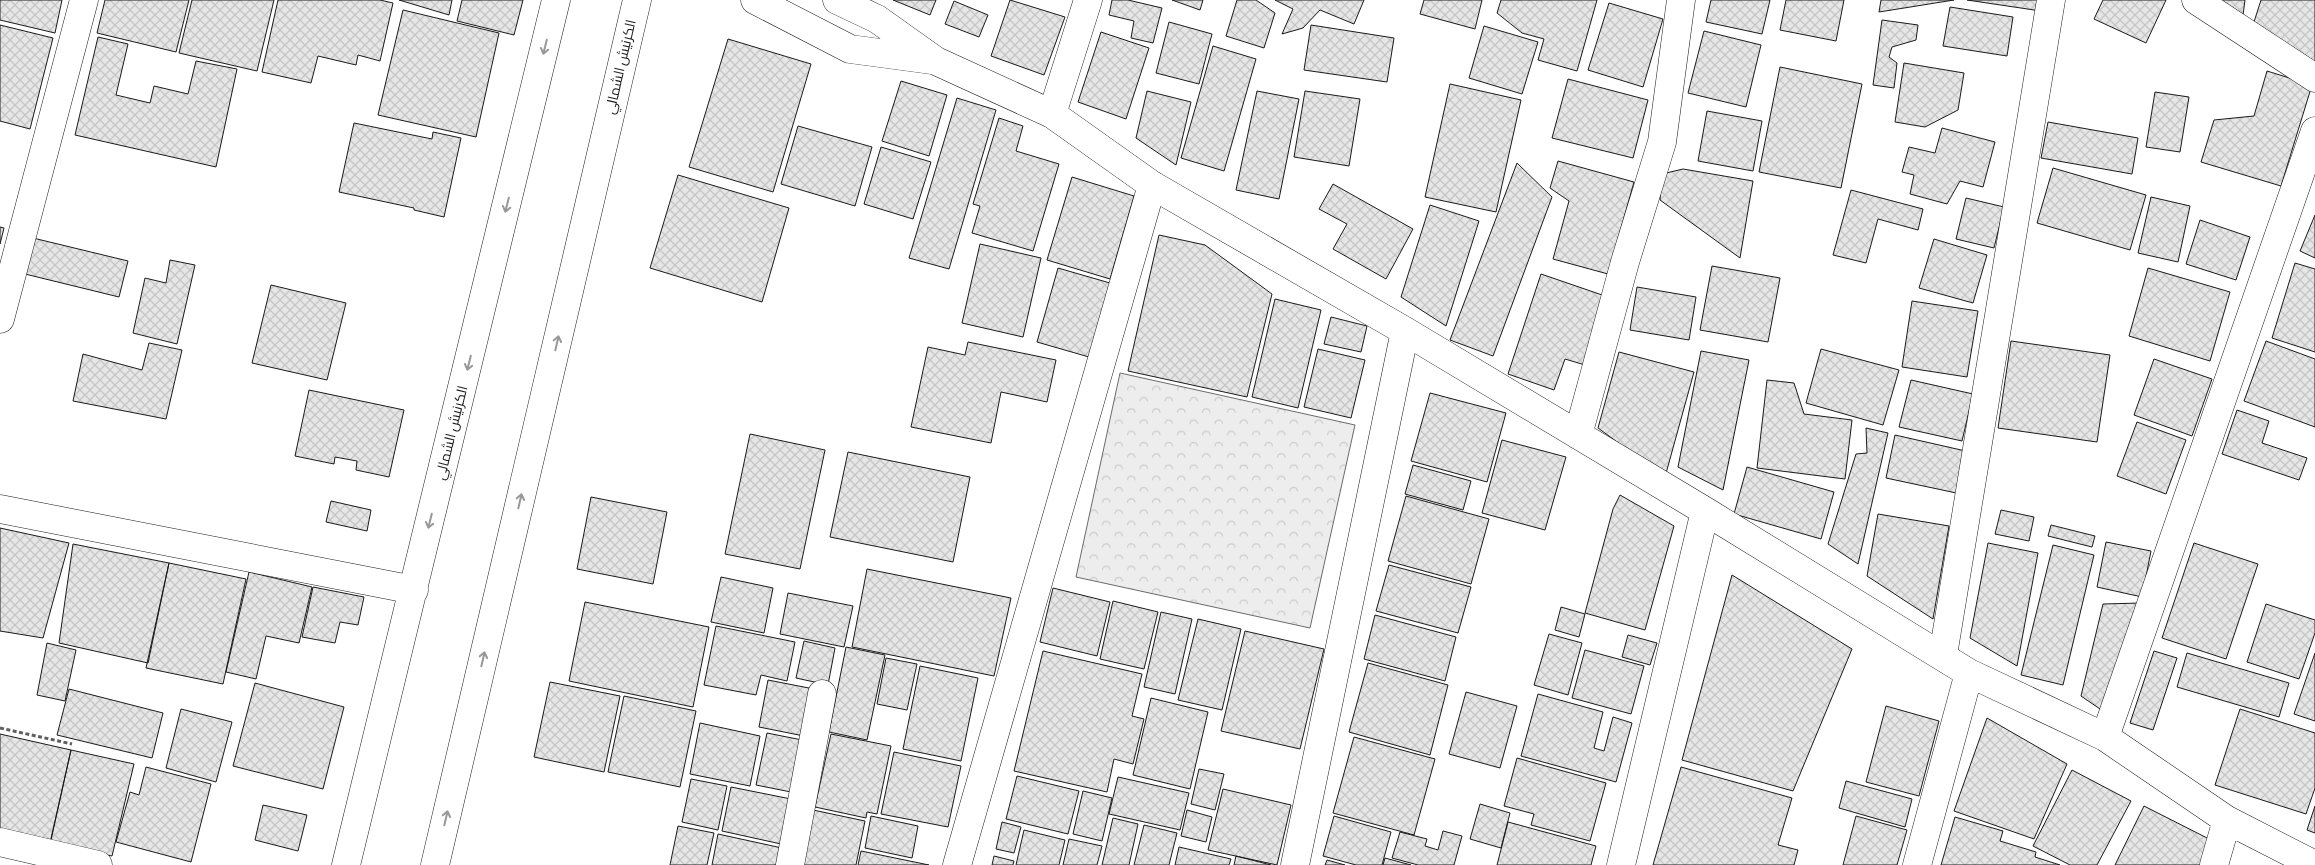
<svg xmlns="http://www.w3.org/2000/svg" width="2315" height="865" font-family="'Source Sans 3',Cairo,sans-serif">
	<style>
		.forest { fill: url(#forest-crowns); stroke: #6a6a6a }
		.building { fill: url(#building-cross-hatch); stroke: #1a1a1a }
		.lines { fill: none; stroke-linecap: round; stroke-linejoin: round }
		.minor-casing { stroke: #1a1a1a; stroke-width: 29 }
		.major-casing { stroke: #1a1a1a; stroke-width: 29 }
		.path { stroke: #5f5f5f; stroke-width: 3; stroke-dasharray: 4 2.5; stroke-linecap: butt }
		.minor { stroke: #fff; stroke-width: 28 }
		.major { stroke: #fff; stroke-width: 28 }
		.oneway { stroke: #989898 }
		.labels { text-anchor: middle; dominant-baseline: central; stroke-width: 4; stroke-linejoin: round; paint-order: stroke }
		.street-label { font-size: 14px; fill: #1a1a1a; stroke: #fff }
	</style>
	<defs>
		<pattern id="forest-crowns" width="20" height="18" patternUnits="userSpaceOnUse" patternTransform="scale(1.25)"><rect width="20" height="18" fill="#ededed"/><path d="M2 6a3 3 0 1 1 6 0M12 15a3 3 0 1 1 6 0" fill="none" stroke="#cbcbcb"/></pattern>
		<pattern id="building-cross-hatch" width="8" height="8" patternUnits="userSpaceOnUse" patternTransform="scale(1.25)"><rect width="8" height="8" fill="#e6e6e6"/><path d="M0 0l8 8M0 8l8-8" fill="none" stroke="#c5c5c5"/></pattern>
	</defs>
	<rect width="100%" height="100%" fill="#fff"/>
	<path class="forest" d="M1120,373l235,52 -45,203 -234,-51z"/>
	<path class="building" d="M0,0h62l-7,33 -55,-13z
		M105,0h84l-13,52 -79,-19z
		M192,0h82l-17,71 -78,-18z
		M278,0h102l13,3 -13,58 -22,-6 -2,10 -38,-9 -7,27 -49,-11z
		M399,0h53l-3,15z
		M462,0h61l-9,35 -57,-14z
		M893,0h43l-6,15z
		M1010,0l55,17 -21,58 -53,-19z
		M1112,0h16l34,8 -9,35 -22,-5 3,-17 -25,-6z
		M1172,0h31l-3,10z
		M1237,0h19l19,13 -11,35 -38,-12z
		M1275,0h89l-10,24 -34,-14 -17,18 -21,6 11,-25z
		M1424,0h58l-7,29 -55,-15z
		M1501,0h96l-20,71 -39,-11 6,-21 -22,-6 -25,-20z
		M1711,0h59l-8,34 -56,-12z
		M1786,0h58l-8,41 -56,-11z
		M1881,0h73l-75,12z
		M1967,0h75l-1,11z
		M2103,0h63l-20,43 -52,-24z
		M2212,0h33l-2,15z
		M2261,0h54v67l-62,-42z
		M954,1l34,14 -9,22 -34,-13z
		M1609,3l54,16 -20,68 -55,-17z
		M1950,7l63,10 -6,39 -64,-10z
		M403,10l96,23 -23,104 -98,-22z
		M1882,20l36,5 -2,15 -24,7 -3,10 8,6 -3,25 -21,-3z
		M1169,22l43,12 -13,50 -43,-11z
		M0,25l53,13 -23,91 -30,-8z
		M1311,25l83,13 -7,44 -83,-12z
		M1484,26l54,16 -16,52 -53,-16z
		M1704,31l57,14 -15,62 -58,-14z
		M1101,32l48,16 -23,71 -48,-17z
		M98,37l30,7 -12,51 34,8 4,-17 34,8 8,-33 41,8 -21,98 -141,-32z
		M728,39l83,25 -38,128 -84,-25z
		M1213,46l43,13 -32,112 -43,-13z
		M1904,63l60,10 -6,37 -33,17 -30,-5z
		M1780,67l82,17 -21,104 -82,-16z
		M2267,71l45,14 -31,101 -80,-24 13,-42 40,-4z
		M1568,79l80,21 -15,58 -81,-20z
		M901,81l46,14 -18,61 -47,-15z
		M1450,84l71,16 -25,112 -71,-15z
		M1147,91l44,11 -15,63 -40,-27z
		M1257,91l42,8 -20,100 -43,-9z
		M1305,91l55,8 -11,67 -55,-9z
		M2155,92l34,5 -9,55 -34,-5z
		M957,98l39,12 -47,159 -40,-11z
		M1707,111l55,10 -9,50 -55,-10z
		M999,118l24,8 -7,25 43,13 -26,87 -61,-18 8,-27 -7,-2z
		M2048,122l90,16 -6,36 -91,-16z
		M354,123l78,16 1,-7 28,6 -17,79 -30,-7v-2l-75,-16z
		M798,126l74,21 -17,59 -74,-22z
		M1942,128l53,14 -12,45 -23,-6 -13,23 -37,-10 4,-19 -12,-3 7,-25 26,6z
		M881,147l50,15 -18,57 -49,-15z
		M1558,161l76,21 -26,92 -55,-15 16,-58 -19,-13z
		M1517,163l35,34 -59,159 -43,-16z
		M2053,168l93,27 -16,55 -93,-27z
		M1683,169l70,12 -13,77 -80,-58 2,-26z
		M678,175l111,33 -27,94 -112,-34z
		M1072,177l62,19 -24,83 -63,-19z
		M1333,184l80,45 -27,50 -53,-30 14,-25 -28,-15z
		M1851,190l72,19 -5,21 -40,-11 -12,44 -33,-8z
		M2151,197l39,9 -12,56 -40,-9z
		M1966,198l38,9 -10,41 -38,-9z
		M1430,205l49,16 -33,105 -45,-29z
		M2315,215v43l-15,-7z
		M2200,220l50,17 -14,43 -50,-16z
		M0,227l4,1 -4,16z
		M1159,235l46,10 67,49 -25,103 -119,-26z
		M33,238l95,23 -9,36 -94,-23z
		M1934,239l53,16 -14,48 -54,-15z
		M980,244l61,14 -18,79 -61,-14z
		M170,260l25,5 -18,79 -44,-11 12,-55 21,5z
		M2295,263l20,6v83l-43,-14z
		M1712,266l68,12 -12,64 -68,-12z
		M1058,268l52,15 -21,74 -52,-15z
		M2148,268l82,24 -20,69 -81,-25z
		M1541,274l67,23 -23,68 -20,-6 -11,31 -46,-16z
		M271,285l75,18 -19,77 -75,-17z
		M1637,287l59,10 -7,43 -59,-10z
		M1275,299l46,11 -23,98 -46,-11z
		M1912,301l66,10 -11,66 -65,-10z
		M1331,317l36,9 -6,26 -37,-8z
		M2011,341l99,14 -13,87 -99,-14z
		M2266,341l49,18v68l-71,-26z
		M968,342l88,18 -9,42 -46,-10 -10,51 -80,-16 17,-80 37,8z
		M149,343l33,7 -16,69 -93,-18 10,-47 59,16z
		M1318,349l47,11 -14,58 -47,-11z
		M1821,349l78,21 -16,55 -77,-22z
		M1701,351l48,9 -26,130 -45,-23z
		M1619,352l75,20 -29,105 -67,-49z
		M2154,359l58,20 -20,57 -58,-21z
		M1767,380l27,3 10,31 48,6 -7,59 -88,-11z
		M1911,380l62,14 -11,47 -63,-14z
		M309,390l95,20 -15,67 -33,-7 1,-9 -22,-4 -1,7 -39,-8z
		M1430,393l76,20 -19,69 -76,-21z
		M2237,410l32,11 -7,22 45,15 -8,22 -77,-26z
		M2137,422l49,18 -20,54 -49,-18z
		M1866,428l22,5 -30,131 -30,-20 28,-90 11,-1z
		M750,434l75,16 -25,119 -75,-15z
		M1895,435l75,17 -9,42 -75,-16z
		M1502,440l64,17 -21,73 -63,-17z
		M848,452l122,25 -17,85 -123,-25z
		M1413,465l58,16 -8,29 -58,-16z
		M1747,467l87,25 -13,47 -87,-25z
		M1620,495l54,31 -29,104 -60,-17 28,-104z
		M1406,496l83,23 -18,65 -83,-23z
		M591,497l76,15 -14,72 -76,-15z
		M331,501l40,9 -4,21 -41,-9z
		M2001,510l33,7 -5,24 -34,-7z
		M1878,514l71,12 -16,93 -66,-43z
		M2051,525l44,11 -3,11 -44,-11z
		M0,528l69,15 -26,95 -43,-7z
		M2106,542l45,9 -9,46 -45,-10z
		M1988,543l50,10 -21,113 -47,-28z
		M2194,543l64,21 -32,95 -64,-21z
		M73,544l96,19 -21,100 -89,-20z
		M2053,545l41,10 -31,130 -42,-10z
		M169,563l77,16 -23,105 -77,-16z
		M1389,565l82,22 -13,46 -82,-22z
		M867,569l144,29 -17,78 -142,-29z
		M249,572l63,15 -13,56 -33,-7 -10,43 -30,-7z
		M1732,575l120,74 -59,142 -111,-31z
		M721,577l52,11 -9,45 -53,-11z
		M313,587l51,10 -6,28 -18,-3 -5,21 -33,-6z
		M1053,588l57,14 -13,54 -57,-14z
		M788,593l65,13 -9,41 -64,-13z
		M1113,601l45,11 -14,57 -44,-10z
		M585,602l124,25 -16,80 -124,-26z
		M2141,603l-38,108 -22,-15 22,-92z
		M2266,604l49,16v13l-16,46 -52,-17z
		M1561,607l24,7 -6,23 -24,-7z
		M1161,612l31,7 -17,75 -31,-7z
		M1375,615l81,22 -11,44 -81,-22z
		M1198,619l43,10 -19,81 -44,-10z
		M716,626l79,16 -8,39 -26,-6 -5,20 -52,-10z
		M1245,631l79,18 -24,100 -79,-18z
		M1549,634l33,9 -14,52 -34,-10z
		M1628,635l29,8 -7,22 -28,-8z
		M804,641l31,7 -7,37 -32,-7z
		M47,643l29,7 -11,51 -28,-6z
		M846,647l39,8 -18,85 -38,-8z
		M1585,650l59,16 -13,48 -59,-16z
		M1043,651l99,23 -10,42 12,3 -11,45 -19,-5 -7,33 -93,-21z
		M2154,651l23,7 -24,72 -23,-7z
		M2187,653l102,30 -10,34 -102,-30z
		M2315,653v68l-21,-7z
		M886,658l31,6 -10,46 -30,-6z
		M1368,663l80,22 -18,70 -81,-23z
		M920,666l58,12 -17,83 -58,-12z
		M768,680l46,9 -10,47 -45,-9z
		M550,682l70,14 -16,76 -70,-15z
		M255,683l89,24 -21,82 -90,-23z
		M69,689l94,24 -11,45 -95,-23z
		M1466,692l51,14 -17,62 -51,-14z
		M1538,694l65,18 -9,36 10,3 9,-34 19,6 -16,59 -95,-26z
		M624,696l72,15 -16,76 -72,-15z
		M1151,698l57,14 -18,77 -57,-14z
		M1886,706l53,15 -20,75 -53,-14z
		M181,709l51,13 -16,60 -50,-14z
		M2240,709l75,24v55l-9,26 -91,-29z
		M1987,718l80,46 -33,75 -80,-28z
		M700,723l60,13 -10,50 -60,-12z
		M767,733l35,7 -11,52 -35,-7z
		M0,734l71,16 -20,90 -51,-11z
		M831,734l60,12 -14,68 -10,-2 -1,6 -51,-11z
		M1354,737l81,22 -21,76 -81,-22z
		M71,750l63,14 -22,92 -62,-13z
		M894,752l67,14 -13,61 -67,-13z
		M1517,758l89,25 -16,58 -59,-16 3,-11 -30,-8z
		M146,767l65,17 -20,78 -75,-20 14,-50 9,3z
		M1681,767l111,31 -14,47 20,5 -4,15h-141z
		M1199,769l25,5 -9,36 -24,-6z
		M2072,770l59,31 -34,64h-27l-37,-19z
		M1017,776l62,15 -11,43 -62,-15z
		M1118,777l71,16 -9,37 -71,-16z
		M691,779l36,7 -9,44 -36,-8z
		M1846,781l66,18 -7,28 -66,-19z
		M731,787l60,12 -10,45 -59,-13z
		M1223,789l68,16 -14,60 -69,-15z
		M1083,791l29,7 -10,43 -29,-7z
		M1480,804l30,9 -9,35 -31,-9z
		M263,805l44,10 -9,36 -43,-11z
		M2144,806l69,35 -8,24h-90z
		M2315,806v27l-8,-3z
		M813,810l52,11 -9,44h-54z
		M1187,810l25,7 -6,25 -25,-6z
		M871,816l47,10 -6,32 -47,-10z
		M1334,816l57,16 -9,33h-26l-33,-9z
		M1856,816l51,14 -10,35h-54z
		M1955,817l48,14 -3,10 36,11 -1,5 25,8h-119z
		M1113,818l25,6 -9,41h-27z
		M1002,822l19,5 -7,26 -18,-4z
		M1508,822l88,24 -5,19h-94z
		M1144,825l33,8 -8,32h-35z
		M678,826l36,7 -7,32h-37z
		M1024,830l41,10 -6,25h-43z
		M1443,831l19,5 -8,29h-36l-26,-7 8,-26 27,7 -2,7 13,4z
		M718,834l64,14 -4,17h-66z
		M1069,839l33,7 -5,19h-34z
		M1179,847l52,12 -2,6h-54z
		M861,851l68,14h-71z
		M994,856l20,5 -1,4h-21z
		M1236,856l35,9h-37z
		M1385,858l26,7h-28z
		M1327,860l18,5h-20z"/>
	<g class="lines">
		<defs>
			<path id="minor" d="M755,0l95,49 82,11
				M837,0l40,19 59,42 116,53 100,71 253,146 300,180 264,162 136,64 122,83 88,45
				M2196,0l119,78
				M1052,114l36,-114
				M0,319l84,-319
				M1578,435l47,-173 37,-120 19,-142
				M0,509l414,81
				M1943,655l108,-655
				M2105,737l210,-606
				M0,842l98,23
				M790,865l32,-171
				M957,865l195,-680
				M1295,865l110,-534
				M1621,865l84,-354
				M1917,865l52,-192
				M2214,865l13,-45"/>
			<path id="major" d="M346,865l210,-865
				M435,865l202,-865"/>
		</defs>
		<use href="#minor" class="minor-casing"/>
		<use href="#major" class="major-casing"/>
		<path class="path" d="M0,728l72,16"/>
		<use href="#minor" class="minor"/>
		<use href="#major" class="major"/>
	</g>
	<defs><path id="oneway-shaft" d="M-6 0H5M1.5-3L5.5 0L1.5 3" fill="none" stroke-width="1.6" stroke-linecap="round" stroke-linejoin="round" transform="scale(1.25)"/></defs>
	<g class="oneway">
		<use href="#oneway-shaft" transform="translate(545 47) rotate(104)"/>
		<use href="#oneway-shaft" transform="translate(507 205) rotate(104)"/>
		<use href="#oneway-shaft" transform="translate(557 343) rotate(-77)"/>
		<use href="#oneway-shaft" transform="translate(469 363) rotate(104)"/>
		<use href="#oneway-shaft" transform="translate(520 501) rotate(-77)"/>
		<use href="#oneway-shaft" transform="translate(430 521) rotate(104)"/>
		<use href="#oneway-shaft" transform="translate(483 659) rotate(-77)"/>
		<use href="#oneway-shaft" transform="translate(446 818) rotate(-77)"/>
	</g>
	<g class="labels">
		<g class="street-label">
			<text transform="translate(621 67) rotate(-77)">الكرنيش الشمالي</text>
			<text transform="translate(452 433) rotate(-76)">الكرنيش الشمالي</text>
		</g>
	</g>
</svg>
